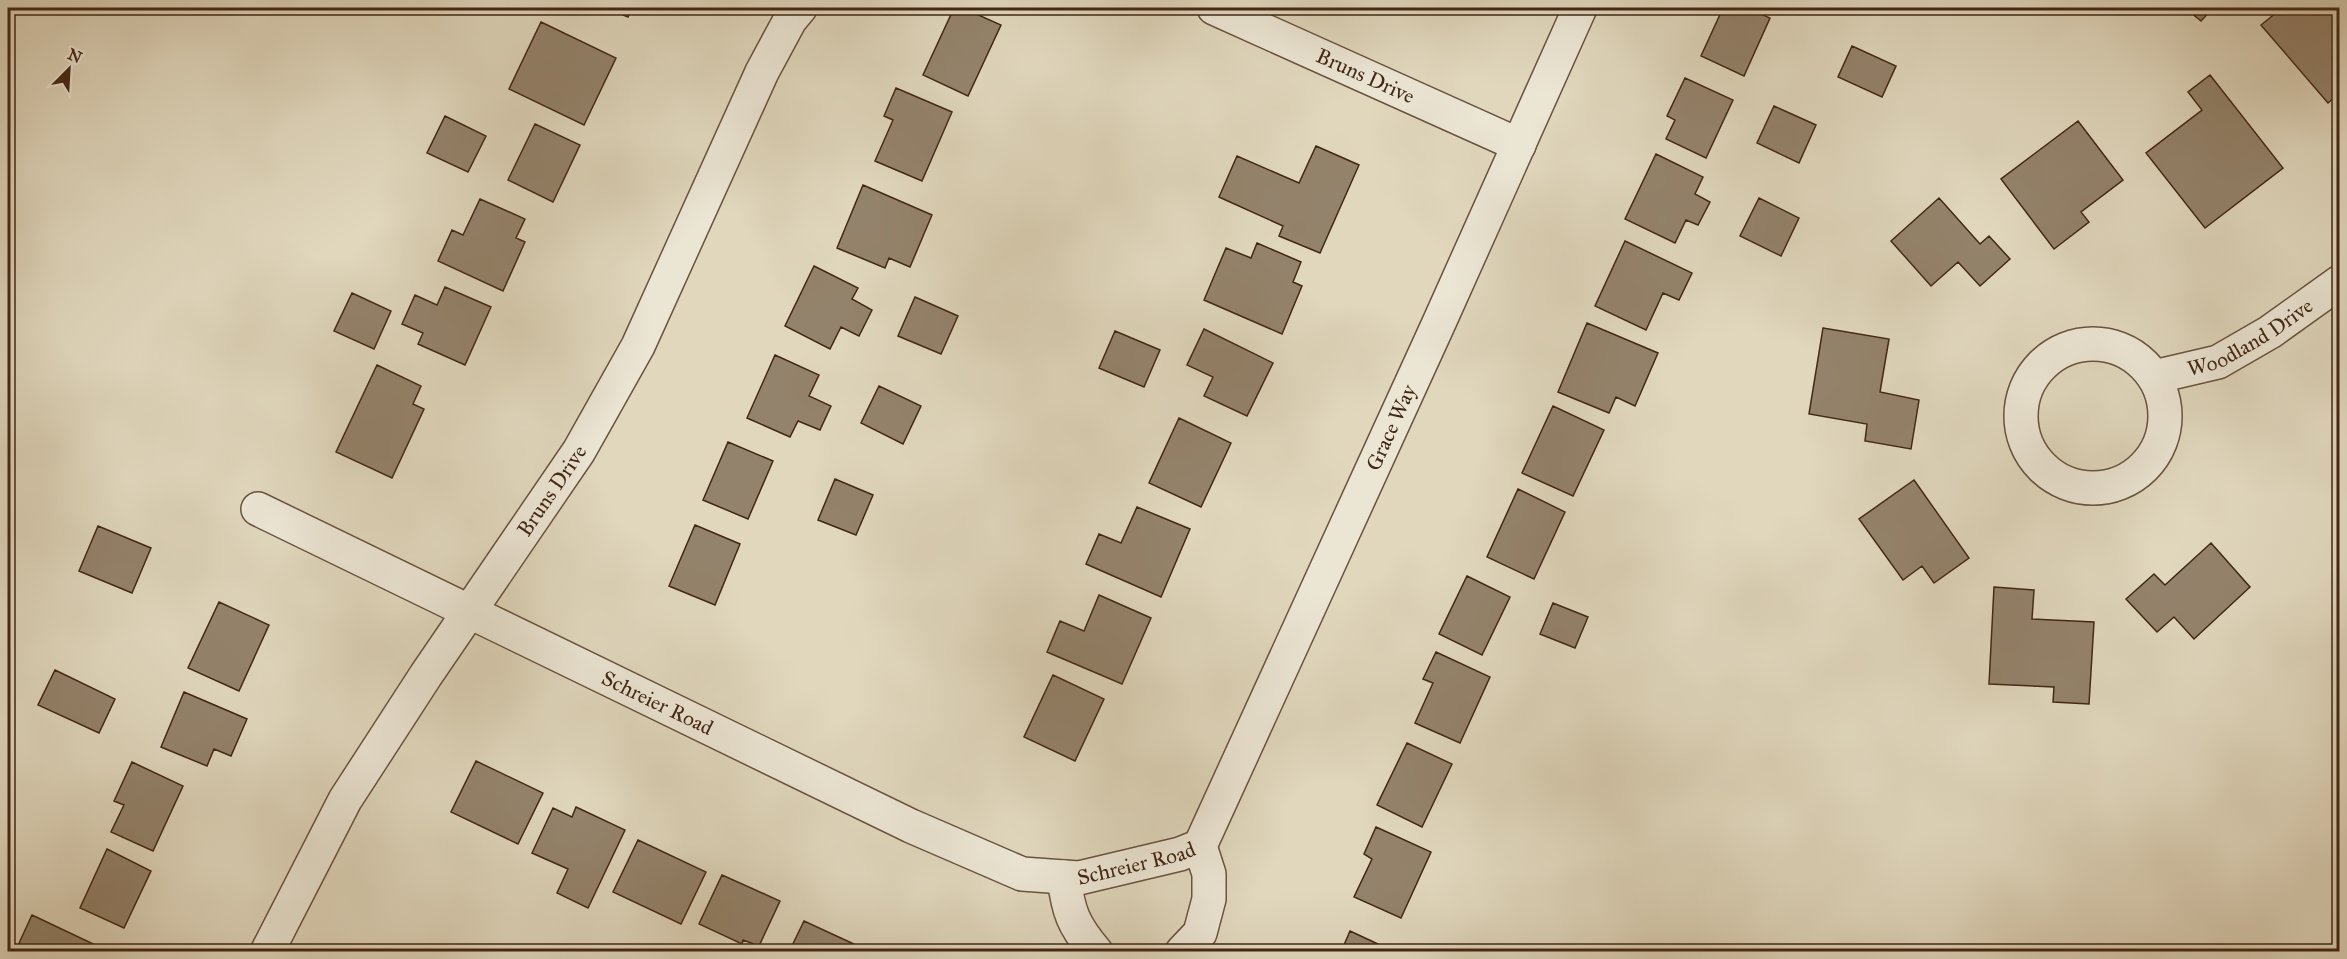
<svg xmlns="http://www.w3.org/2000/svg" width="2347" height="959" font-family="'IM FELL Great Primer',serif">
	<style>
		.building { fill: #94836c; stroke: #422715; stroke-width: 1.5 }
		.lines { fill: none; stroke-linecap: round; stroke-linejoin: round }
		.street-casing { stroke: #6a533f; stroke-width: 36 }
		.street { stroke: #ebe5d4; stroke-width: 33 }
		.labels { text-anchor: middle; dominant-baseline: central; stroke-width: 4.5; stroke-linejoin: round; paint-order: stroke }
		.street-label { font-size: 21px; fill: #422715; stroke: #ebe5d4 }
	</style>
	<rect width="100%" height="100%" fill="#e0d7bd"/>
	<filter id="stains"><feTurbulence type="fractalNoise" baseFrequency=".00333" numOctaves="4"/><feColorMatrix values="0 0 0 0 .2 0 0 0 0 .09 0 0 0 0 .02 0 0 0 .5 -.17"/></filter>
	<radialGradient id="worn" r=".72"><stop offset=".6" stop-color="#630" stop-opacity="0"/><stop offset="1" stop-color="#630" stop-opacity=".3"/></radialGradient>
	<path class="building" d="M606,8h26l-4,9z
		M954,8h9l38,17 -33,71 -45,-21z
		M1723,8h25l22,10 -26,58 -43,-20z
		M2185,8h28l-12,13z
		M2282,8h47l11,11v74l-12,10 -67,-78z
		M541,22l75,36 -32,67 -75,-36z
		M1852,46l44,20 -14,31 -44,-20z
		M2210,75l73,93 -78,60 -59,-75 56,-43 -14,-18z
		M1685,78l48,22 -27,58 -40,-19 9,-19 -8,-4z
		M896,88l56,24 -30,69 -47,-20 18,-41 -9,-4z
		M1774,106l42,19 -17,38 -42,-20z
		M445,116l41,20 -18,36 -41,-19z
		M2078,121l45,59 -42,32 8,10 -35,27 -53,-70z
		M535,124l45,21 -27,57 -45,-22z
		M1316,146l43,19 -39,88 -41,-17 4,-10 -64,-29 18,-41 62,27z
		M1656,154l47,23 -8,17 15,8 -12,23 -12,-5 -11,23 -50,-24z
		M863,185l69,30 -22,52 -21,-9 -4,10 -48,-20z
		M1759,198l40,20 -18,38 -41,-20z
		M1939,198l41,46 9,-8 21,23 -30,27 -22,-24 -27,24 -40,-45z
		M480,199l45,20 -9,19 9,4 -22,49 -65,-30 14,-31 11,5z
		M1625,241l67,32 -13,27 -16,-7 -17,37 -51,-24z
		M1257,243l44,19 -8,20 9,4 -20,48 -78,-34 22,-52 25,10z
		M814,266l44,22 -6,11 20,11 -13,26 -18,-9 -11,22 -45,-23z
		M445,287l46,20 -26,58 -47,-21 5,-11 -21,-9 13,-29 22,10z
		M352,293l39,18 -17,38 -40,-18z
		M915,297l43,19 -17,38 -43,-18z
		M1587,323l71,30 -23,53 -19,-9 -7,16 -51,-21z
		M1823,328l66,11 -9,53 39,8 -8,49 -46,-8 2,-17 -58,-10z
		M1204,329l69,34 -26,53 -43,-20 9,-19 -26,-12z
		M1115,331l45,19 -16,37 -45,-19z
		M775,355l44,20 -10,21 22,10 -11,24 -22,-9 -8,16 -43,-19z
		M377,365l44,21 -8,18 11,5 -32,69 -56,-26z
		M879,386l42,20 -18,38 -42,-21z
		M1553,406l51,24 -31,66 -51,-23z
		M1179,418l52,25 -30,64 -52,-24z
		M728,442l45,19 -25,58 -45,-19z
		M835,479l38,16 -17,40 -38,-15z
		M1914,480l55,78 -35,25 -12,-17 -19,14 -44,-61z
		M1518,489l47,23 -31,67 -47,-22z
		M1137,507l53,22 -29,68 -75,-33 13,-30 22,9z
		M695,525l45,19 -25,61 -46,-19z
		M98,526l53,22 -19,45 -53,-22z
		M2211,543l39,44 -56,52 -20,-22 -17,15 -31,-33 28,-25 11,11z
		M1467,576l43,21 -28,58 -43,-21z
		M1994,587l40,3 -2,29 62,3 -5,82 -36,-2 1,-15 -65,-3z
		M1099,595l52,23 -29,66 -75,-32 13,-31 24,10z
		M219,602l50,23 -30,66 -51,-23z
		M1553,603l35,14 -13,31 -35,-14z
		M1436,652l54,25 -30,66 -45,-20 18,-40 -10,-4z
		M55,670l60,29 -16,34 -61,-28z
		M1053,675l51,24 -29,62 -51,-24z
		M184,692l63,27 -16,37 -17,-7 -7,17 -46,-19z
		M1407,743l45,21 -30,63 -45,-22z
		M476,761l67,32 -25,51 -67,-32z
		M132,762l51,24 -30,65 -42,-19 13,-27 -10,-4z
		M576,807l49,23 -37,78 -31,-15 11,-24 -36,-16 21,-45 19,9z
		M1376,827l55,25 -30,66 -47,-21 18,-38 -8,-5z
		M638,840l68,32 -25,52 -68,-32z
		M107,849l44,22 -27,57 -44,-20z
		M722,875l58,26 -21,45 -16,-6 -1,4 -43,-20z
		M32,915l78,37h-95z
		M804,921l65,30 -80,1z
		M1350,931l43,20v1h-52z"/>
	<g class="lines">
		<defs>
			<g id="street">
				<path id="s1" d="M1214,8l305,137"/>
				<circle cx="2093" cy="416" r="72"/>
				<path id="s2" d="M2154,377l64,-15 52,-30 70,-50"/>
				<path id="s3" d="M258,509l653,317 111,48 42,3 15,1 101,-24 20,-8"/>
				<path id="s4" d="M1200,846l238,-521 142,-317"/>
				<path d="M1064,877c4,34 9,48 32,75"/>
				<path id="s5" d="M267,952l78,-152 81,-125 153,-224 59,-105 124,-274 28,-52 10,-12"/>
				<path d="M1182,952l18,-19 9,-34v-25l-9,-28"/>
			</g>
		</defs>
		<use href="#street" class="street-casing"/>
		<use href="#street" class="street"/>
	</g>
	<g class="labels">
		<g class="street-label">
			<text stroke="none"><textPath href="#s1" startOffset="166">Bruns Drive</textPath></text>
			<text stroke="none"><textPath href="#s2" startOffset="105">Woodland Drive</textPath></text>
			<text stroke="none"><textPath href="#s4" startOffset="460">Grace Way</textPath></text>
			<text stroke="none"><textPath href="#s5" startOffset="543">Bruns Drive</textPath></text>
			<text stroke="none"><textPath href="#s3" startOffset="444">Schreier Road</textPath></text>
			<text stroke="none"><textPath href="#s3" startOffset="963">Schreier Road</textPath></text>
		</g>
	</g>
	<rect width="2347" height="959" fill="none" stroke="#e0d7bd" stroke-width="30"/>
	<rect x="9" y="9" width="2329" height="941" fill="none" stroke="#422715" stroke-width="3"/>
	<rect x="15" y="15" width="2317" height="929" fill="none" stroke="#422715" stroke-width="1.5"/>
	<g transform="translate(69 69) rotate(24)" stroke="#ebe5d4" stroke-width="4.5" paint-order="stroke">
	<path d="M0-4.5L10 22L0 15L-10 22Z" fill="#422715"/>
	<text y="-9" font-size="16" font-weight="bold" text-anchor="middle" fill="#422715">N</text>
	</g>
	<rect width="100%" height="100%" filter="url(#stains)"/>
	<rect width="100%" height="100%" fill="url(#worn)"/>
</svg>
